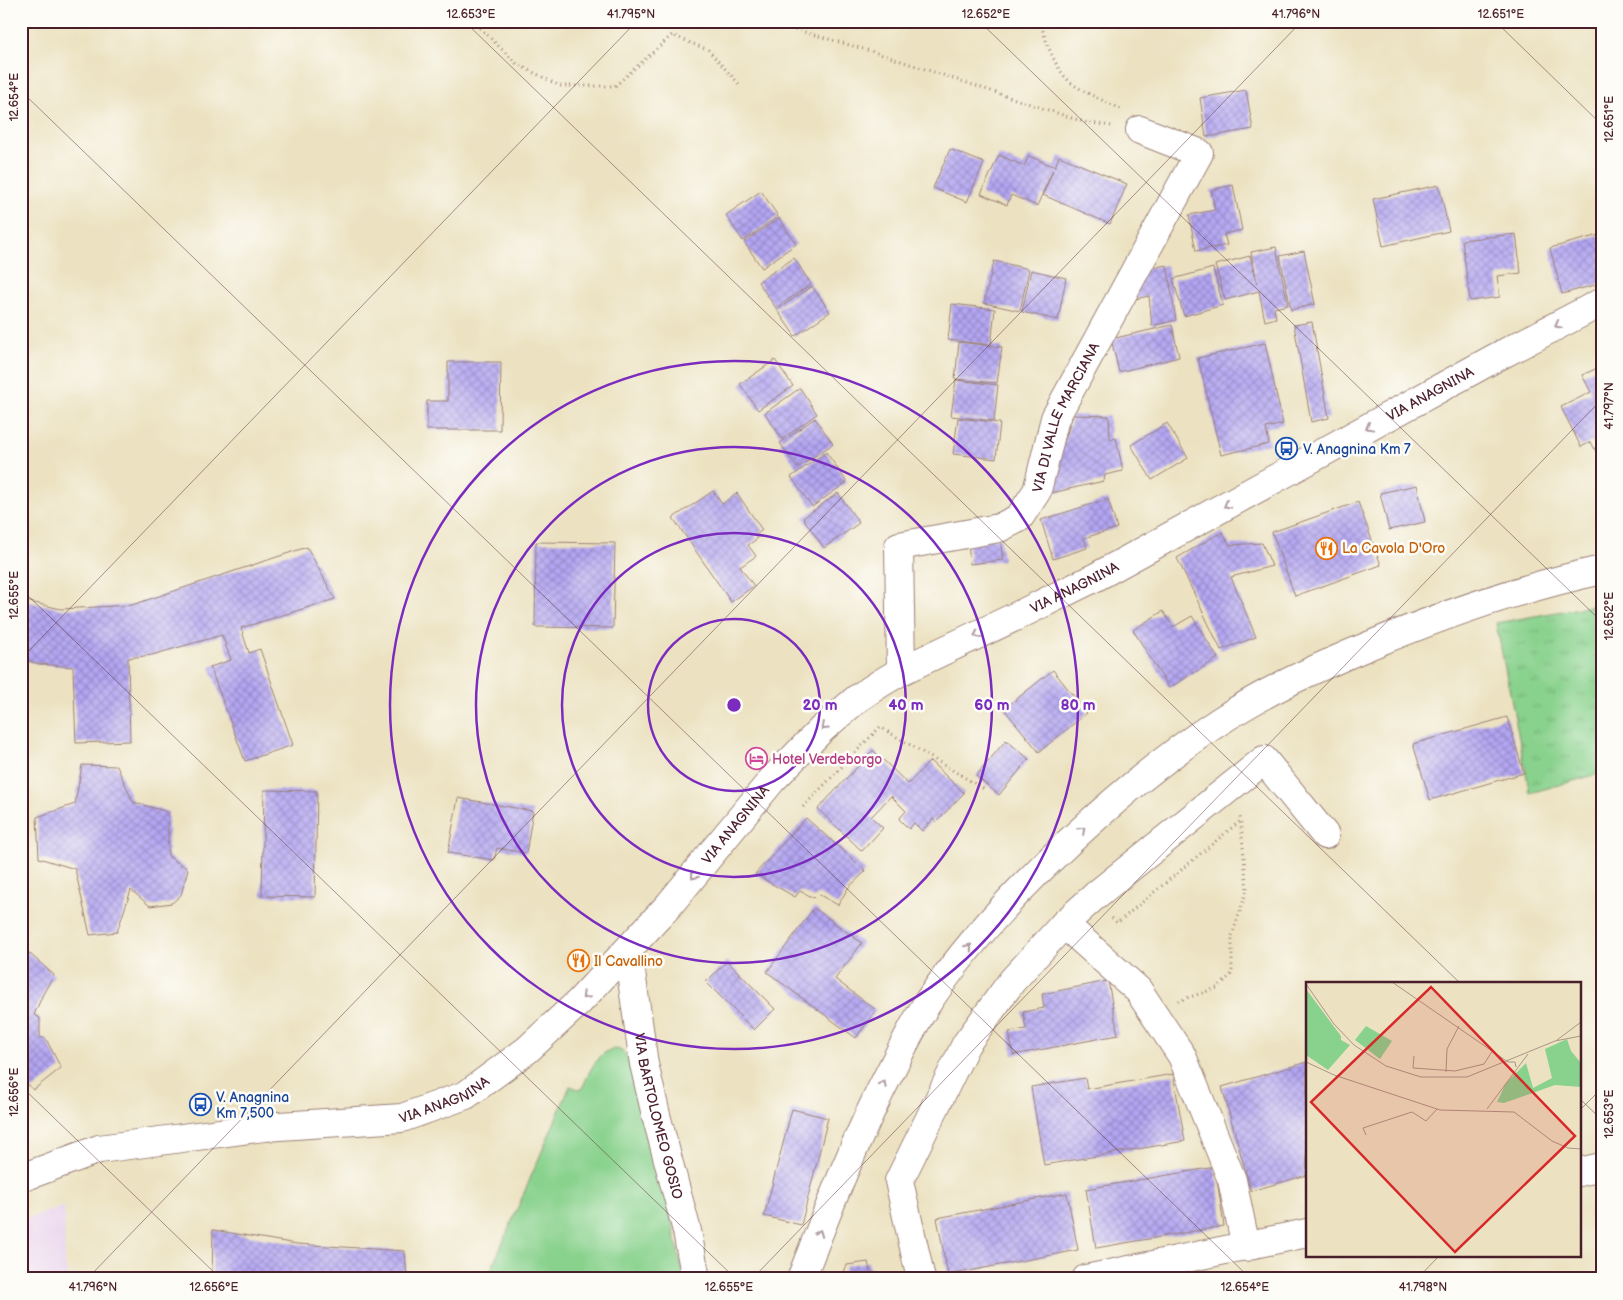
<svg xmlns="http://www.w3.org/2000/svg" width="1623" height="1300" font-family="'Balsamiq Sans',sans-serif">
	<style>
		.built { fill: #e9d2ed }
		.grass { fill: url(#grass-tufts); stroke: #6a785c }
		.green { fill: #89d28d; stroke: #6a785c }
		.building { fill: url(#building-cross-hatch) }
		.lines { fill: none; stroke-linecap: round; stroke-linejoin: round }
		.minor-casing { stroke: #9b8076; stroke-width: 30 }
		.major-casing { stroke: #9b8076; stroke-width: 30 }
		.path { stroke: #9b8076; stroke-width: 3; stroke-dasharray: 1 4; stroke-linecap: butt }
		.minor { stroke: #fff; stroke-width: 28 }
		.major { stroke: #fff; stroke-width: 28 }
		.oneway { stroke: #ae9aa0 }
		.ticks { fill: none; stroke: #4a1f2b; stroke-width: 1; stroke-opacity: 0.45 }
		.ring { fill: none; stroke: #7b2cbf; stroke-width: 2.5 }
		.labels { text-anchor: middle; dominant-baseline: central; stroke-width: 5; stroke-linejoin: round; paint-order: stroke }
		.street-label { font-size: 14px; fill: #4a1f2b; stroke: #fdfcf7 }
		.transit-label { font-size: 14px; fill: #164399; stroke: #fdfcf7; text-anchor: start }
		.food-label { font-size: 14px; fill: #c56008; stroke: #fdfcf7; text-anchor: start }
		.hotel-label { font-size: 14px; fill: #b23c85; stroke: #fdfcf7; text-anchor: start }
		.inset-road { fill: none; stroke: #ab9485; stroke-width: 1 }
		.view { fill: #d62828; fill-opacity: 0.15; stroke: #d62828; stroke-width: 2.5 }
		.inset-edge { fill: none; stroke: #4a1f2b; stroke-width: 2.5 }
		.centre { fill: #7b2cbf; stroke: #fdfcf7; stroke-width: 2.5 }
		.ring-label { font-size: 15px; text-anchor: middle; font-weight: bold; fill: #7b2cbf; stroke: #fdfcf7; stroke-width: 5; stroke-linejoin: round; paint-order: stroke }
		.neatline { fill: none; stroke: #4a1f2b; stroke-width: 2 }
		.ticks-label { font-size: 12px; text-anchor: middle; fill: #4a1f2b }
	</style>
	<defs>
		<pattern id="grass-tufts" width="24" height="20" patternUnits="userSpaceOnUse" patternTransform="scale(1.25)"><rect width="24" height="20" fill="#89d28d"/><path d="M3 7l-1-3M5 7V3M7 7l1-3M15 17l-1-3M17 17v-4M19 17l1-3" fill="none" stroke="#78b47a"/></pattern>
		<pattern id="building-cross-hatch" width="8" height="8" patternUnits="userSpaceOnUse" patternTransform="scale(1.25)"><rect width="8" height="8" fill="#b3a6f3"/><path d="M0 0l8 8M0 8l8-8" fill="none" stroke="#9487c5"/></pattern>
	</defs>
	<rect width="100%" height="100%" fill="#fdfcf7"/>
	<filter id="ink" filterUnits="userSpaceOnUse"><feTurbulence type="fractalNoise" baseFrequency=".02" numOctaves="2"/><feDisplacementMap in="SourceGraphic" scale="10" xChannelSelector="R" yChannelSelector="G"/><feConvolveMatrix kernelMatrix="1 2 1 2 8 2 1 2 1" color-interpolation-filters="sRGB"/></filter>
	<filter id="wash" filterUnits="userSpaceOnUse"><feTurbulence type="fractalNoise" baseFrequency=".0096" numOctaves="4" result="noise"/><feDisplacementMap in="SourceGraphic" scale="20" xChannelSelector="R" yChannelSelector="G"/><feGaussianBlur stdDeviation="1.12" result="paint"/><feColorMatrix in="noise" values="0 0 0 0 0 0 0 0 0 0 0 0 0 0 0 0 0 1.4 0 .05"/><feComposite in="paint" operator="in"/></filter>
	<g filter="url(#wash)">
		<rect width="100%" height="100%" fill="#ece2c1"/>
		<path class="built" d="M64,1206l1,58 4,15h-48v-58z"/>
		<path class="grass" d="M1602,604v169l-72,20 -34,-170z"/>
		<path class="green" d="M612,1049c10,0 13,3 16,11l40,143 16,76h-197l83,-193 11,4c9,-17 12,-33 31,-41z"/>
		<g id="blocks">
			<path class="building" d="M1246,90l7,39 -47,8 -6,-39z
				M950,149l34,14 -17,39 -34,-14z
				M999,155l25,11 5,-10 26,11 4,-11 68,28 -17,40 -67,-29 10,-25 -16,36 -26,-11 -4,10 -26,-11z
				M1233,185l9,45 -18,4 3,11 -31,6 -7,-36 26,-5 -4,-20z
				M1439,185l10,46 -66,15 -10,-47z
				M761,191l17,25 -35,25 -17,-26z
				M779,218l17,26 -34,24 -18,-26z
				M1516,234l5,39 -24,3 3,21 -30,4 -8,-61z
				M1599,235l3,11v37l-40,11 -12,-46z
				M1276,247l12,58 -14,3 2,10 -11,3 -6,-30 -34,9 -10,-35 35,-9 7,27 -6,-31z
				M1304,251l11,53 -24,6 -11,-54z
				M794,258l17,26 -35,24 -18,-26z
				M994,261l35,8 -9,42 -36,-8z
				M1167,265l9,55 -24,6 -3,-30 -14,3 10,-30z
				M1213,268l10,37 -39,11 -11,-37z
				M1031,270l35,8 -8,42 -36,-8z
				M812,286l18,26 -35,24 -18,-26z
				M952,304l43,5 -4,36 -43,-5z
				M1312,322l17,96 -18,4 -17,-97z
				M1172,325l7,32 -60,15 -8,-33z
				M959,342l43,5 -5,36 -42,-4z
				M1265,343l18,81 -17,4 3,16 -48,11 -23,-97z
				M775,360l18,26 -35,24 -18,-26z
				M448,362h53l-1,68h-73v-29h21z
				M1602,366v97l-11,-21 -10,5 -20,-40 30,-15 -9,-17z
				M956,380l42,5 -4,36 -43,-5z
				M800,388l17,26 -35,25 -17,-26z
				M1073,415l36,1 1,23 6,-1 7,33 -18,4 -1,6 -57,13z
				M815,418l18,26 -36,24 -17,-25z
				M958,418l42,5 -4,36 -43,-5z
				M1167,423l21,35 -36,22 -21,-35z
				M826,452l21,30 -35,25 -21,-30z
				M1417,485l8,37 -36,8 -9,-37z
				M713,491l9,13 15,-11 25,37 -7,6 2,3 -9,6 8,11 -16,11 14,19 -23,16 -58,-84z
				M838,493l21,30 -35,25 -21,-30z
				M1108,499l9,29 -33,10 3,10 -34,11 -12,-39z
				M1358,502l23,63 -86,31 -23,-64z
				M1222,532l8,13 32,-2 10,23 -41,11 25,60 -35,13 -44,-92z
				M1000,538l3,22 -33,4 -2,-23z
				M536,542l79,1 -2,85 -78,-1z
				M307,547l28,52 -94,29 8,25 11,-4 33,96 -48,16 -35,-94 21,-7 -9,-25 -70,20 -24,3 2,83 -54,2 -3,-76 -34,-3 -18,-5v-59l40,9 71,-4z
				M1163,611l10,16 19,-11 26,42 -49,30 -36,-58z
				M1053,670l34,43 -48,39 -35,-43z
				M1507,717l17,56 -94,27 -17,-56z
				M1006,740l23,19 -30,36 -23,-19z
				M873,750l35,34 22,-23 34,32 -28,29 -3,-3 -11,12 -8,-8 -5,6 -10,-10 7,-8 -15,-15 -20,21 12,11 -21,23 -44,-42z
				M82,765l35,1 16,36 35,10v44l20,13 -7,26 -9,8 -22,3 -19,-16 -14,42 -27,3 -15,-66 -36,-11 -2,-41 38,-13z
				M264,790l53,1 -2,106 -53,-1z
				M458,798l75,13 -7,42 -29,-5 -3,12 -46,-7z
				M806,818l60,53 -18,17 -10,17 -20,-11 -4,4 -14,-7 -5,6 -40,-23z
				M814,908l48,35 -27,36 41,31 -20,28 -89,-66z
				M21,946l33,29 -11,19 -9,21 6,3v19l6,2 15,29 -28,22 -12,-14z
				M727,961l48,48 -21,21 -48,-48z
				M1108,981l10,54 -105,20 -4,-23 17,-3 -3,-17 21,-4 -2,-14z
				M1307,1062v113l-56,16 -29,-104z
				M1173,1074l12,67 -141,24 -13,-78 54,-9 2,11z
				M792,1109l36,9 -27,107 -37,-9z
				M1215,1167l9,59 -128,22 -10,-59z
				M1067,1193l11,57 -130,25 -11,-57z
				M213,1230l84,14 108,7 2,28h-195z
				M868,1262l4,17h-31l6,-14z
				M766,1272l2,7h-27v-1z"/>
		</g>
	</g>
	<g filter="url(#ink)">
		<use href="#blocks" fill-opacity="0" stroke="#9b8076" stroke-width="1"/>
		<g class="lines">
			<defs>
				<g id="minor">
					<path id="s1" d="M901,671l-2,-125 100,-18 20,-10 18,-27 18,-73 144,-265 -59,-23"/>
					<path d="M1064,924l74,66 44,66 50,124 14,67"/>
					<path id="s2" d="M628,951l16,113 12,51 31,116 9,48"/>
					<path d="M1579,1172l23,-5"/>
					<path d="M921,1279l-22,-98 67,-137 46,-63 52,-57 32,-29 168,-135 61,75"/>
					<path d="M1086,1279l221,-46"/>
				</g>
				<g id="major">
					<path id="s3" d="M21,1178l78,-29 165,-22 138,-9 64,-23 61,-45 52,-48 90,-97 103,-125 51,-52 35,-30 23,-15 20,-12 120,-57 75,-37 397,-218 109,-57"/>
					<path d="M801,1279c28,-72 56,-144 92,-213 11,-22 22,-44 35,-64 40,-60 89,-112 142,-161 47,-44 96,-85 150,-120 44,-29 92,-51 141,-72 78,-33 158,-61 241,-79"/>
				</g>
			</defs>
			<use href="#minor" class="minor-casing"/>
			<use href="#major" class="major-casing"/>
			<path class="path" d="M473,21l44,43 43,22h55l57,-51 36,15 32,35
				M766,21l108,31 210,70 28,4
				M1040,21c6,21 16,52 34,64 15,10 33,17 49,25
				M803,807l77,-80 104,62
				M1112,918l5,5 123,-102
				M1178,1001l39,-13 15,-14v-38l15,-46 -7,-75"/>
			<use href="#minor" class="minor"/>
			<use href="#major" class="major"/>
		</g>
		<defs><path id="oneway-chevron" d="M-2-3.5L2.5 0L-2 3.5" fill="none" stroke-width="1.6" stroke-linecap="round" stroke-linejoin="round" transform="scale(1.25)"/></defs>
		<g class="oneway">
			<use href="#oneway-chevron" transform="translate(1558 325) rotate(152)"/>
			<use href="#oneway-chevron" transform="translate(1369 427) rotate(151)"/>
			<use href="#oneway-chevron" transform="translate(1227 505) rotate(151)"/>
			<use href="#oneway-chevron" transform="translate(977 635) rotate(155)"/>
			<use href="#oneway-chevron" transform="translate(824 727) rotate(137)"/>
			<use href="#oneway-chevron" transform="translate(1082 830) rotate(-43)"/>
			<use href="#oneway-chevron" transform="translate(694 876) rotate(129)"/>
			<use href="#oneway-chevron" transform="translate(969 947) rotate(-51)"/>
			<use href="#oneway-chevron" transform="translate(585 996) rotate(135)"/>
			<use href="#oneway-chevron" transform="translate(883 1084) rotate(-63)"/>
			<use href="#oneway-chevron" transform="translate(819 1233) rotate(-69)"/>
		</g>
	</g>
	<path class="ticks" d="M464,21l997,963M979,21l623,601M1495,21l107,104M21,91l1230,1188M21,589l715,690M21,659l616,-638M21,1086l200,193M1579,1098l23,22M1579,1111l23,-23M87,1279l1215,-1258M752,1279l850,-880M1417,1279l22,-23"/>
	<g class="ring">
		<circle cx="734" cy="705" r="86"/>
		<circle cx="734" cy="705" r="172"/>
		<circle cx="734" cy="705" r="258"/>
		<circle cx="734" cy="705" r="344"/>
	</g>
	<defs>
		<symbol id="bus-ring" viewBox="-11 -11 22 22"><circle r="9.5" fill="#fdfcf7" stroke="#1a4fb4" stroke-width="1.5"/><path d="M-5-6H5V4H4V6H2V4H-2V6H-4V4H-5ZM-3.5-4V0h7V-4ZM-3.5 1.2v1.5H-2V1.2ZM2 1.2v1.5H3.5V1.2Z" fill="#1a4fb4"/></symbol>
		<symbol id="restaurant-ring" viewBox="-11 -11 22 22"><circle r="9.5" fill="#fdfcf7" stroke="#e8710a" stroke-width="1.5"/><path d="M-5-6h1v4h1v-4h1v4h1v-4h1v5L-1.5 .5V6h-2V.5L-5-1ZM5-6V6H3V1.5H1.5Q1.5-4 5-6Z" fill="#e8710a"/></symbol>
		<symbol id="hotel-ring" viewBox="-11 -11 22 22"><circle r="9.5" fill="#fdfcf7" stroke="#d1479c" stroke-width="1.5"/><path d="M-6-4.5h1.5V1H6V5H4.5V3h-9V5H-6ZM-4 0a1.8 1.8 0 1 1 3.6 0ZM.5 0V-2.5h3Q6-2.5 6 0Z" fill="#d1479c"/></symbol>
	</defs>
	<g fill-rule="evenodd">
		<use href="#bus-ring" x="1274" y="436" width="25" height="25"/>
		<use href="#restaurant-ring" x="1314" y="536" width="25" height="25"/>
		<use href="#hotel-ring" x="744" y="746" width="25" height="25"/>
		<use href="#restaurant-ring" x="566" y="948" width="25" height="25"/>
		<use href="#bus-ring" x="188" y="1092" width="25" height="25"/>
	</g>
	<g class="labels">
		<g class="street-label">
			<text stroke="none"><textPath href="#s3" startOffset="1664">VIA ANAGNINA</textPath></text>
			<text stroke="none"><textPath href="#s1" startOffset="361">VIA DI VALLE MARCIANA</textPath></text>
			<text stroke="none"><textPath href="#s3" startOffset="1259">VIA ANAGNINA</textPath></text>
			<text stroke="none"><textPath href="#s3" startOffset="839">VIA ANAGNINA</textPath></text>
			<text stroke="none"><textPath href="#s3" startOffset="434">VIA ANAGNINA</textPath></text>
			<text stroke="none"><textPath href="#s2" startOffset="168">VIA BARTOLOMEO GOSIO</textPath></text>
		</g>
		<g class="transit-label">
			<text x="1303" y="449">V. Anagnina Km 7</text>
			<text x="216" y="1097">V. Anagnina<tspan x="216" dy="16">Km 7,500</tspan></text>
		</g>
		<g class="food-label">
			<text x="1342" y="548">La Cavola D'Oro</text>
			<text x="594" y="961">Il Cavallino</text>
		</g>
		<g class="hotel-label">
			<text x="772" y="759">Hotel Verdeborgo</text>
		</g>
	</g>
	<g transform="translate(1306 982)">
		<rect width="275" height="275" fill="#ece2c1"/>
		<path d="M60,44l26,15 -12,18 -25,-19z" fill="#89d28d"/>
		<path d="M0,7l35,47v4l9,5 -22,25 -22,-15zM261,57l4,12 10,12v24l-26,-2 -51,18 -7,-1 9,-19 20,-20 7,25 19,-10 -7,-29z" fill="#89d28d"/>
		<path class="inset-road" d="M86,0l116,80h7l1,5M0,2l28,40 20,21 32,21 35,11h46l88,-36 26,-5M251,58l24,-18M108,74l-1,12 42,3 29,-7 9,-14M0,80l28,13 106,35 74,2 38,29 16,7 13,1M140,90l1,-23 12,-23M181,127l41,-55M60,153l-3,-7 49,-16 14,9 11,-12"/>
		<path class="view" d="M125,5l144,149 -120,116 -144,-150z"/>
		<rect width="275" height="275" class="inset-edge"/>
	</g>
	<circle cx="734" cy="705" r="8" class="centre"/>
	<g class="ring-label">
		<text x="820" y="710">20 m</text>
		<text x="906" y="710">40 m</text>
		<text x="992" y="710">60 m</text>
		<text x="1078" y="710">80 m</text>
	</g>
	<rect width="1623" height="1300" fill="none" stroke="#fdfcf7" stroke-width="55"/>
	<rect x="28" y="28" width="1568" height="1244" class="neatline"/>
	<g class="ticks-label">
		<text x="471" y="18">12.653°E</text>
		<text x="631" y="18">41.795°N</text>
		<text x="986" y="18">12.652°E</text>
		<text x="1296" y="18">41.796°N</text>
		<text x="1501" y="18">12.651°E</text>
		<text transform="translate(14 97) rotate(-90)" y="4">12.654°E</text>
		<text transform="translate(1609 119) rotate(-90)" y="4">12.651°E</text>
		<text transform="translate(1609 406) rotate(-90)" y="4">41.797°N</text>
		<text transform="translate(14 595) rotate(-90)" y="4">12.655°E</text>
		<text transform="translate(1609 616) rotate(-90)" y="4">12.652°E</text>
		<text transform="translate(14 1092) rotate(-90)" y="4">12.656°E</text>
		<text transform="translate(1609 1114) rotate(-90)" y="4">12.653°E</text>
		<text x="93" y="1291">41.796°N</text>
		<text x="214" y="1291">12.656°E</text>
		<text x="729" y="1291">12.655°E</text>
		<text x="1245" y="1291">12.654°E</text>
		<text x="1423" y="1291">41.798°N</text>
	</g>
</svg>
